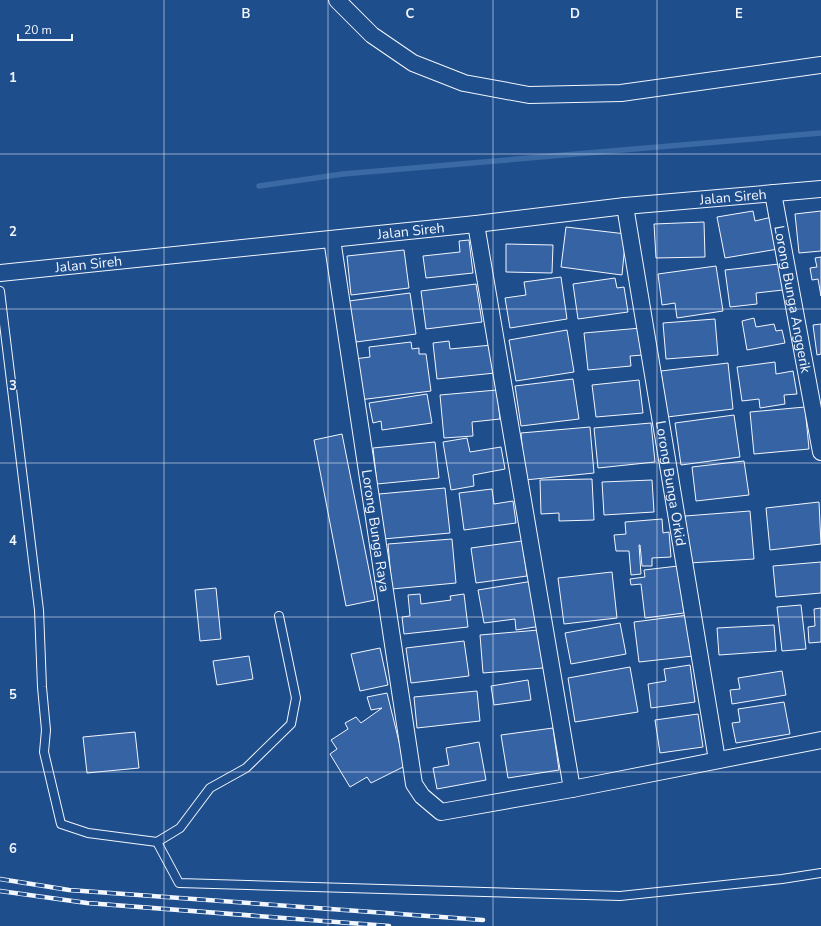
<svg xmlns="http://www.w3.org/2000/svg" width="821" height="926" font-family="'Nunito Sans',sans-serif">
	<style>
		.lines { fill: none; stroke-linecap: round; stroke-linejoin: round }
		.stream { stroke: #3b69a3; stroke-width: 5.5 }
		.building { fill: #3563a3; stroke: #f2f6ff }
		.lane-casing { stroke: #f2f6ff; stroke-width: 10 }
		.street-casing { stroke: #f2f6ff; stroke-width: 18 }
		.lane { stroke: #1f4e8c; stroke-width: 8 }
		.street { stroke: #1f4e8c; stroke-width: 16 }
		.rail-casing { stroke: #f2f6ff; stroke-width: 4.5 }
		.rail { stroke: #1f4e8c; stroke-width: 3; stroke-dasharray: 9; stroke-linecap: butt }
		.grid { fill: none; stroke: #f2f6ff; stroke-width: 1; stroke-opacity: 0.55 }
		.labels { text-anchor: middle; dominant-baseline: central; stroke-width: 3; stroke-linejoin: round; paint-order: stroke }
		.street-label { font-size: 14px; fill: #f2f6ff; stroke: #1f4e8c }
		.grid-label { font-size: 13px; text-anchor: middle; font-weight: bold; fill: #f2f6ff; stroke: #1f4e8c; stroke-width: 3; stroke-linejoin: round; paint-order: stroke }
	</style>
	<rect width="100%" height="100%" fill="#1f4e8c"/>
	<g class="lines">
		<path class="stream" d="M259,186l84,-12 478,-41"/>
	</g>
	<path class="building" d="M753,211l2,10 17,-4 6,32 -53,9 -8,-41z
		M821,211v40l-22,2 -4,-39z
		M704,222l1,35 -49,1 -2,-34z
		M566,227l60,7 -4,41 -61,-8z
		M469,240l4,33 -47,5 -3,-22 37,-4 -1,-11z
		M506,244l47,1 -1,28 -46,-1z
		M404,250l5,38 -58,7 -4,-39z
		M821,257v39l-3,-17 -6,1 -2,-12 7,-1 -2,-9z
		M779,264l4,26 -27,3 1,11 -27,3 -5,-37z
		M716,266l7,45 -46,7 -2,-15 -13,2 -4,-31z
		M561,277l6,42 -57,9 -5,-30 21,-3 -2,-13z
		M615,278l2,10 7,-1 4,25 -50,7 -5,-35z
		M476,284l6,38 -56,7 -5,-38z
		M410,293l6,41 -60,8 -7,-41z
		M754,318l2,9 18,-3 2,7 6,-1 3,13 -38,7 -5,-29z
		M715,319l3,36 -52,4 -3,-36z
		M821,324v30l-4,1 -4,-30z
		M641,328l2,27 -13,1 1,10 -43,4 -4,-37z
		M567,330l7,42 -58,9 -7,-41z
		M449,341l1,8 42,-4 3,28 -58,6 -4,-36z
		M411,342l1,7 7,-1v6h7l5,37 -72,9 -5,-41 16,-2 -1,-10z
		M775,362l1,12 17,-3 4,23 -13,1 1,9 -25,4 -1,-9 -17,2 -5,-34z
		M728,363l5,46 -66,8 -6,-46z
		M573,379l6,40 -58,7 -6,-40z
		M639,380l4,33 -47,4 -4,-32z
		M497,390l3,29 -28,3 1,14 -29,2 -4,-43z
		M427,394l5,29 -50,7 -1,-9 -8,2 -4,-20z
		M805,407l4,42 -55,5 -4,-42z
		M734,415l6,42 -59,8 -6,-42z
		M651,423l4,39 -57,6 -4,-40z
		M590,427l4,46 -69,7 -4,-47z
		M342,434l33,166 -29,6 -32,-166z
		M467,438l3,14 31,-5 4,22 -32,6 1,11 -23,4 -8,-48z
		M435,442l4,36 -62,6 -4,-36z
		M744,461l5,34 -53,6 -4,-34z
		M592,479l2,41 -35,1v-8l-18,1 -1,-34z
		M652,480l2,32 -50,3 -2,-33z
		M445,488l5,45 -67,6 -4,-45z
		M492,489l2,15 19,-3 3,22 -52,7 -5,-37z
		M819,502l2,42 -51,6 -4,-42z
		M750,511l4,48 -65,4 -4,-47z
		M662,519l1,14 6,-1 2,25 -19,1v8h-10l-2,-21h-1l2,29 -10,1 -2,-24h-13l-2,-16 12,-1 -1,-12z
		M452,539l4,44 -64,6 -4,-45z
		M522,541l5,35 -51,7 -5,-35z
		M821,562v31l-45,4 -3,-31z
		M678,566l6,47 -39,5 -4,-34 -10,1 -1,-6 15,-2 -1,-7z
		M612,572l5,46 -53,6 -6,-46z
		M533,581l8,45 -25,4 -1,-11 -31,4 -6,-33z
		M216,588l5,51 -21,2 -5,-51z
		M420,594l1,10 30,-4 -1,-4 14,-2 4,33 -64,7 -2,-17 8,-1 -2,-21z
		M801,605l5,44 -24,2 -5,-44z
		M821,608v34l-12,1 -1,-16 7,-1 -1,-17z
		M688,615l5,41 -54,6 -5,-40z
		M620,623l6,31 -55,10 -6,-31z
		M774,625l2,26 -57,4 -2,-27z
		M539,630l4,38 -60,5 -3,-38z
		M464,641l5,35 -58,7 -5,-35z
		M380,648l8,37 -28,6 -9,-37z
		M249,656l4,23 -36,6 -4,-24z
		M690,665l5,37 -44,6 -3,-24 18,-3 -2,-12z
		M630,667l8,45 -63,10 -7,-44z
		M782,671l4,24 -54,9 -2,-14 10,-1 -2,-11z
		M528,680l3,20 -37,5 -3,-19z
		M477,691l3,30 -63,7 -3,-31z
		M387,693l18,73 -34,17 -4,-6 -17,10 -20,-33 7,-5 -6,-9 17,-11 -3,-6 11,-6 5,6 21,-15 -11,2 -4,-13z
		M784,702l6,32 -54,9 -4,-20 8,-1 -2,-13z
		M698,714l5,33 -43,6 -5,-33z
		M553,728l6,42 -51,8 -7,-43z
		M135,732l4,36 -52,5 -4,-36z
		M479,742l7,38 -49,9 -4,-21 16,-3 -3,-17z"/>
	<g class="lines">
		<defs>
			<path id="lane" d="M0,291l39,319 3,77 4,43 -2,22 17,72 27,9 69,9 23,-14 30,-40 36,-20 45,-44 5,-26 -17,-82
				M157,842l22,41 441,13 162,-17 39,-6"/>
			<g id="street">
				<path d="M337,0l35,35 41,28 51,20 65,12 92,-2 200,-28"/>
				<path id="s1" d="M773,193l48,259"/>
				<path id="s2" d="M625,206l92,554"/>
				<path d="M476,224l96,565"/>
				<path id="s3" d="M332,239l82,545 8,12 19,16 131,-23 249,-49"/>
				<path id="s4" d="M0,273l476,-49 149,-18 196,-17"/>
			</g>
		</defs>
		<use href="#lane" class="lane-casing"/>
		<use href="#street" class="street-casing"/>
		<use href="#lane" class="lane"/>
		<use href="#street" class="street"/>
		<defs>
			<path id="rail" d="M0,879l69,11 414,30
				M0,891l87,12 302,23"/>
		</defs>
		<use href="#rail" class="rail-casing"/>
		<use href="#rail" class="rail"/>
	</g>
	<path class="grid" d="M164,0v926M328,0v926M493,0v926M657,0v926M0,154h821M0,309h821M0,463h821M0,617h821M0,772h821"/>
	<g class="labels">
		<g class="street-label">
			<text stroke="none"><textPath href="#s4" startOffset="737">Jalan Sireh</textPath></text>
			<text stroke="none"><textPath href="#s4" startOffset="413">Jalan Sireh</textPath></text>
			<text stroke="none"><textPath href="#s4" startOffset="89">Jalan Sireh</textPath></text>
			<text stroke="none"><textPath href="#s1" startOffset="108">Lorong Bunga Anggerik</textPath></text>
			<text stroke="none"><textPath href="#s2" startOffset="281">Lorong Bunga Orkid</textPath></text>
			<text stroke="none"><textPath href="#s3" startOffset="295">Lorong Bunga Raya</textPath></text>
		</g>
	</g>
	<g class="grid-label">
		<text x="246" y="18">B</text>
		<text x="410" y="18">C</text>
		<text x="575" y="18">D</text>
		<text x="739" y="18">E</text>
		<text x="13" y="82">1</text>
		<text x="13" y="236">2</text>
		<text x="13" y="390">3</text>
		<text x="13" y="545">4</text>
		<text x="13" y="699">5</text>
		<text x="13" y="853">6</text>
	</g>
	<path d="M18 34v6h54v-6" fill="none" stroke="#f2f6ff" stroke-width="2"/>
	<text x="24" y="34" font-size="12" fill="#f2f6ff" stroke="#1f4e8c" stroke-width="3" paint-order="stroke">20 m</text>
</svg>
